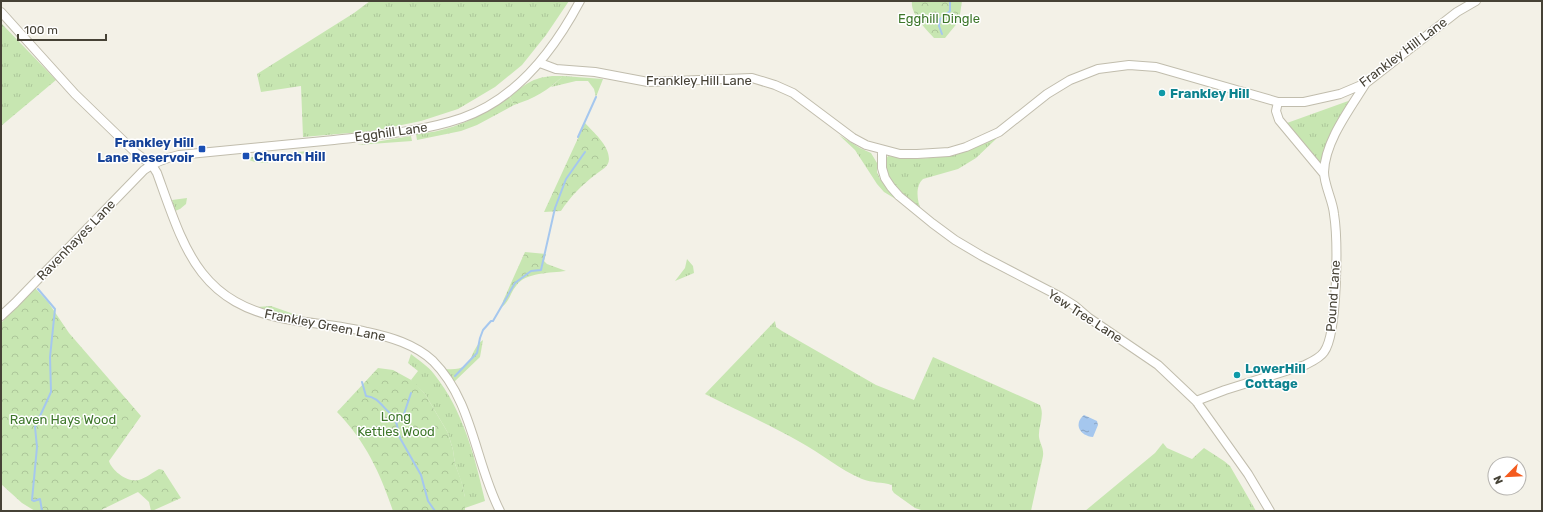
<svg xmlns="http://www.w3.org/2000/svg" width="1543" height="512" font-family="Rubik,sans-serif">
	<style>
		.grass { fill: url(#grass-tufts) }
		.forest { fill: url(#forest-crowns) }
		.water { fill: url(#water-ripples) }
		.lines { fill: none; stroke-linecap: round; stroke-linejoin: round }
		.stream { stroke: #a5c7ee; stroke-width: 2 }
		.minor-casing { stroke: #c1bdad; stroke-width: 10 }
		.minor { stroke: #fff; stroke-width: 8 }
		.culture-dot { fill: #0f9aa8; stroke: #fff; stroke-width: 1.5 }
		.transit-dot { fill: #1a4fb4; stroke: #fff; stroke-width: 1.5 }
		.labels { text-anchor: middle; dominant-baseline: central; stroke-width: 3; stroke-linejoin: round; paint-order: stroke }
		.park-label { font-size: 13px; fill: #3e772b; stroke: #fff }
		.street-label { font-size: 13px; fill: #464236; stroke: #fff }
		.culture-label { font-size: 13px; font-weight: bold; fill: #0d838f; stroke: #fff; text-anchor: start }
		.transit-label { font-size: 13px; font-weight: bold; fill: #164399; stroke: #fff; text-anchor: end }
	</style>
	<defs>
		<pattern id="grass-tufts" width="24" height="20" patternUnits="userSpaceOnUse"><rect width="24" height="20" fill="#c7e6b1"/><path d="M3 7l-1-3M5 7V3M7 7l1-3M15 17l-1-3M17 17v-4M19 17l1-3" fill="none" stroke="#acc699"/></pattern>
		<pattern id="forest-crowns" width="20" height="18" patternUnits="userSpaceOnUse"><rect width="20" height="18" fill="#c7e6b1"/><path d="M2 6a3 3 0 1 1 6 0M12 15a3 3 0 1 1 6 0" fill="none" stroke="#acc699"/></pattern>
		<pattern id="water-ripples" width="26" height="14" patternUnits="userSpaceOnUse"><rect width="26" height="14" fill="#a5c7ee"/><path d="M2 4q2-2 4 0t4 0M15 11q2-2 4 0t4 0" fill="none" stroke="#88a3c2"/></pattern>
	</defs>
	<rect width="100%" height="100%" fill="#f3f1e7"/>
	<path class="grass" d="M370,1h199l-23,34 -24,30 -27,22 -37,22 -37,12 -48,10 -70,6 -2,-51 -40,6 -4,-18 97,-61z
		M1,23l55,57 -55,46z
		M563,76l40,3 -7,18 -2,-8 -6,-8h-12l-25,6z
		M510,97l4,8 -37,20 -16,6 -44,9 -1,-6c35,-2 66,-18 94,-37z
		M1351,100l-30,65 -34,-42z
		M839,135l21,13 11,5 6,10v9l3,7 19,22 -15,-9 -7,-8 -22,-34z
		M411,136l1,5 -55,4z
		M990,139h6l-20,19 -18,11 -35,10c-8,7 -6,22 -2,31 -17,-14 -32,-26 -37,-48l4,-6c16,1 33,4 50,1 18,-2 35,-11 52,-18z
		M187,198l-1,6 -6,5 -5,2 -3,-11z
		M687,259l6,7 1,7 -19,8 10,-13z
		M271,306l34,12 -23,-3 -25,-8z
		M775,321l1,6 6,4 94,54 38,15 19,-43 107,48c5,11 -2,21 -1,32 1,7 5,11 4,19l-12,55h-107l-9,-3 -21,-15 -2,-3v-5c-10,-3 -20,-2 -30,-6 -22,-9 -41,-26 -62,-37 -31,-18 -64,-32 -95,-48z
		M483,340l-3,17 -26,25 -9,-13c32,3 22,-18 38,-29z
		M411,354c7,6 17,12 23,20 29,36 41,83 51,127l-20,7v-11l-4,-16 -6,-17 -2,-14 -5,-17 -23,-39 -14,-14 7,-9 -10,-8z
		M1163,443l4,5 25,11 12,-11 20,13 6,5 26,45h-171l70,-58z"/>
	<path class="forest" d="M912,1h50l-3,20 -14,17h-11c-8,-9 -24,-24 -22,-37z
		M552,76h11c-16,15 -28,22 -49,29l-4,-8c15,-13 22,-19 42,-21z
		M585,123c8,9 24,22 24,36 0,8 -8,11 -14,16 -13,10 -25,22 -34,36l-17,1z
		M317,150l-51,13 -11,-1 -12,-4z
		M525,252l21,2 -2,7 3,3 19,7c-15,2 -41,1 -50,15 -6,7 -6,15 -14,21l1,-6z
		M35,288l13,14 21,31 72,83 -32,45c3,10 19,22 30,19 7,-2 14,-8 20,-11l4,1 18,28 -29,13h-1l-2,-9 -11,-10 -39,19h-64l-13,-8 -21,-19v-161z
		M378,368l15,2 20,11 12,13 23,39 5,17 2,14 6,16 4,17v14h-72c-13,-38 -27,-69 -56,-99z"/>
	<path class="water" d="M1084,415l13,6 1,4 -5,12c-13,-1 -20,-13 -9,-22z"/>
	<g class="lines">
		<path class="stream" d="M942,34l-3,-8 1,-7 10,-8v-10
			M578,137l18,-40
			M38,289l17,20 -5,48 1,35 -16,35 2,20 -5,53 2,1 6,-2 2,12
			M455,376l22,-23 3,-15 3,-8 8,-9h2l22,-38 16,-12 10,-1 14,-62 11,-29 19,-27
			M362,382l4,14c14,1 17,14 29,21l5,21 21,37 7,26 7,10
			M396,423l7,-6 8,-24"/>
		<defs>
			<path id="minor" d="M1,12l74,82 61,59 16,12 5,8c27,75 41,130 129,146 27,5 54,6 81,13 23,5 48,12 66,29 40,40 42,102 67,150
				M540,63l16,6 39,3 53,10 104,-4 23,7 18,8 60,45 13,7 34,9h17l32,-2 17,-5 33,-15 48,-38 23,-14 28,-11 31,-4 27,2 122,35h26l36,-8 26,-11 91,-71 19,-11
				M1278,102l-2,9 3,9 45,54
				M882,150v18l3,10 6,9 8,9 33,27 23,17 27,16 77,40 16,10 14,12 69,47 38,36 52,73 22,37
				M1,316l14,-13 129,-133c11,-8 22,-12 35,-15 52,-5 103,-10 155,-15 43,-5 87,-8 128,-22 55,-19 92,-68 118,-117
				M1196,401l29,-11 80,-25c6,-3 15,-7 19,-13 14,-19 14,-113 10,-138 -1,-13 -10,-29 -10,-42 1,-31 26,-63 42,-89"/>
		</defs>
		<use href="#minor" class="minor-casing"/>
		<use href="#minor" class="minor"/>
	</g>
	<g class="culture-dot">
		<circle cx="1162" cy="93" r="4"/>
		<circle cx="1237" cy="375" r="4"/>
	</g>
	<g class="transit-dot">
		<rect x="198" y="145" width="8" height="8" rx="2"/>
		<rect x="242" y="152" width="8" height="8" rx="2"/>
	</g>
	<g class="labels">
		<g class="park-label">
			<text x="939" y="18">Egghill Dingle</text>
			<text x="396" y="416">Long<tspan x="396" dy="15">Kettles Wood</tspan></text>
			<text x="63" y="419">Raven Hays Wood</text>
		</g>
		<g class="street-label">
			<text transform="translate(1403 52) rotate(-37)">Frankley Hill Lane</text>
			<text x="699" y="80">Frankley Hill Lane</text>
			<text transform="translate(391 132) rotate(-8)">Egghill Lane</text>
			<text transform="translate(76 240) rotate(-46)">Ravenhayes Lane</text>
			<text transform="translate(1333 296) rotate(-86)">Pound Lane</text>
			<text transform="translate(1085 316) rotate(33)">Yew Tree Lane</text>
			<text transform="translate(325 325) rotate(11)">Frankley Green Lane</text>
		</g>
		<g class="culture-label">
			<text x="1170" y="93">Frankley Hill</text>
			<text x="1245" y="368">LowerHill<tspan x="1245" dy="15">Cottage</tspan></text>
		</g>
		<g class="transit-label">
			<text x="194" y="142">Frankley Hill<tspan x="194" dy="15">Lane Reservoir</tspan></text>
			<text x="254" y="156" text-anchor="start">Church Hill</text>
		</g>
	</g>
	<rect width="1543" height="512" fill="none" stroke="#464236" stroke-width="4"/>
	<g transform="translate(1507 476) rotate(246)"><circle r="19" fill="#ffffff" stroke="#b5b3af"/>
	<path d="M0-3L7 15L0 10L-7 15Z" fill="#f45b1e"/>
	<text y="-6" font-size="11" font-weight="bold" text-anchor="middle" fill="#464236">N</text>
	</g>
	<path d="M18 34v6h88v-6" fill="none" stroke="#464236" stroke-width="2"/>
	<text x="24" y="34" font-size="12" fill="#464236" stroke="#ffffff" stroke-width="3" paint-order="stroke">100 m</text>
</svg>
